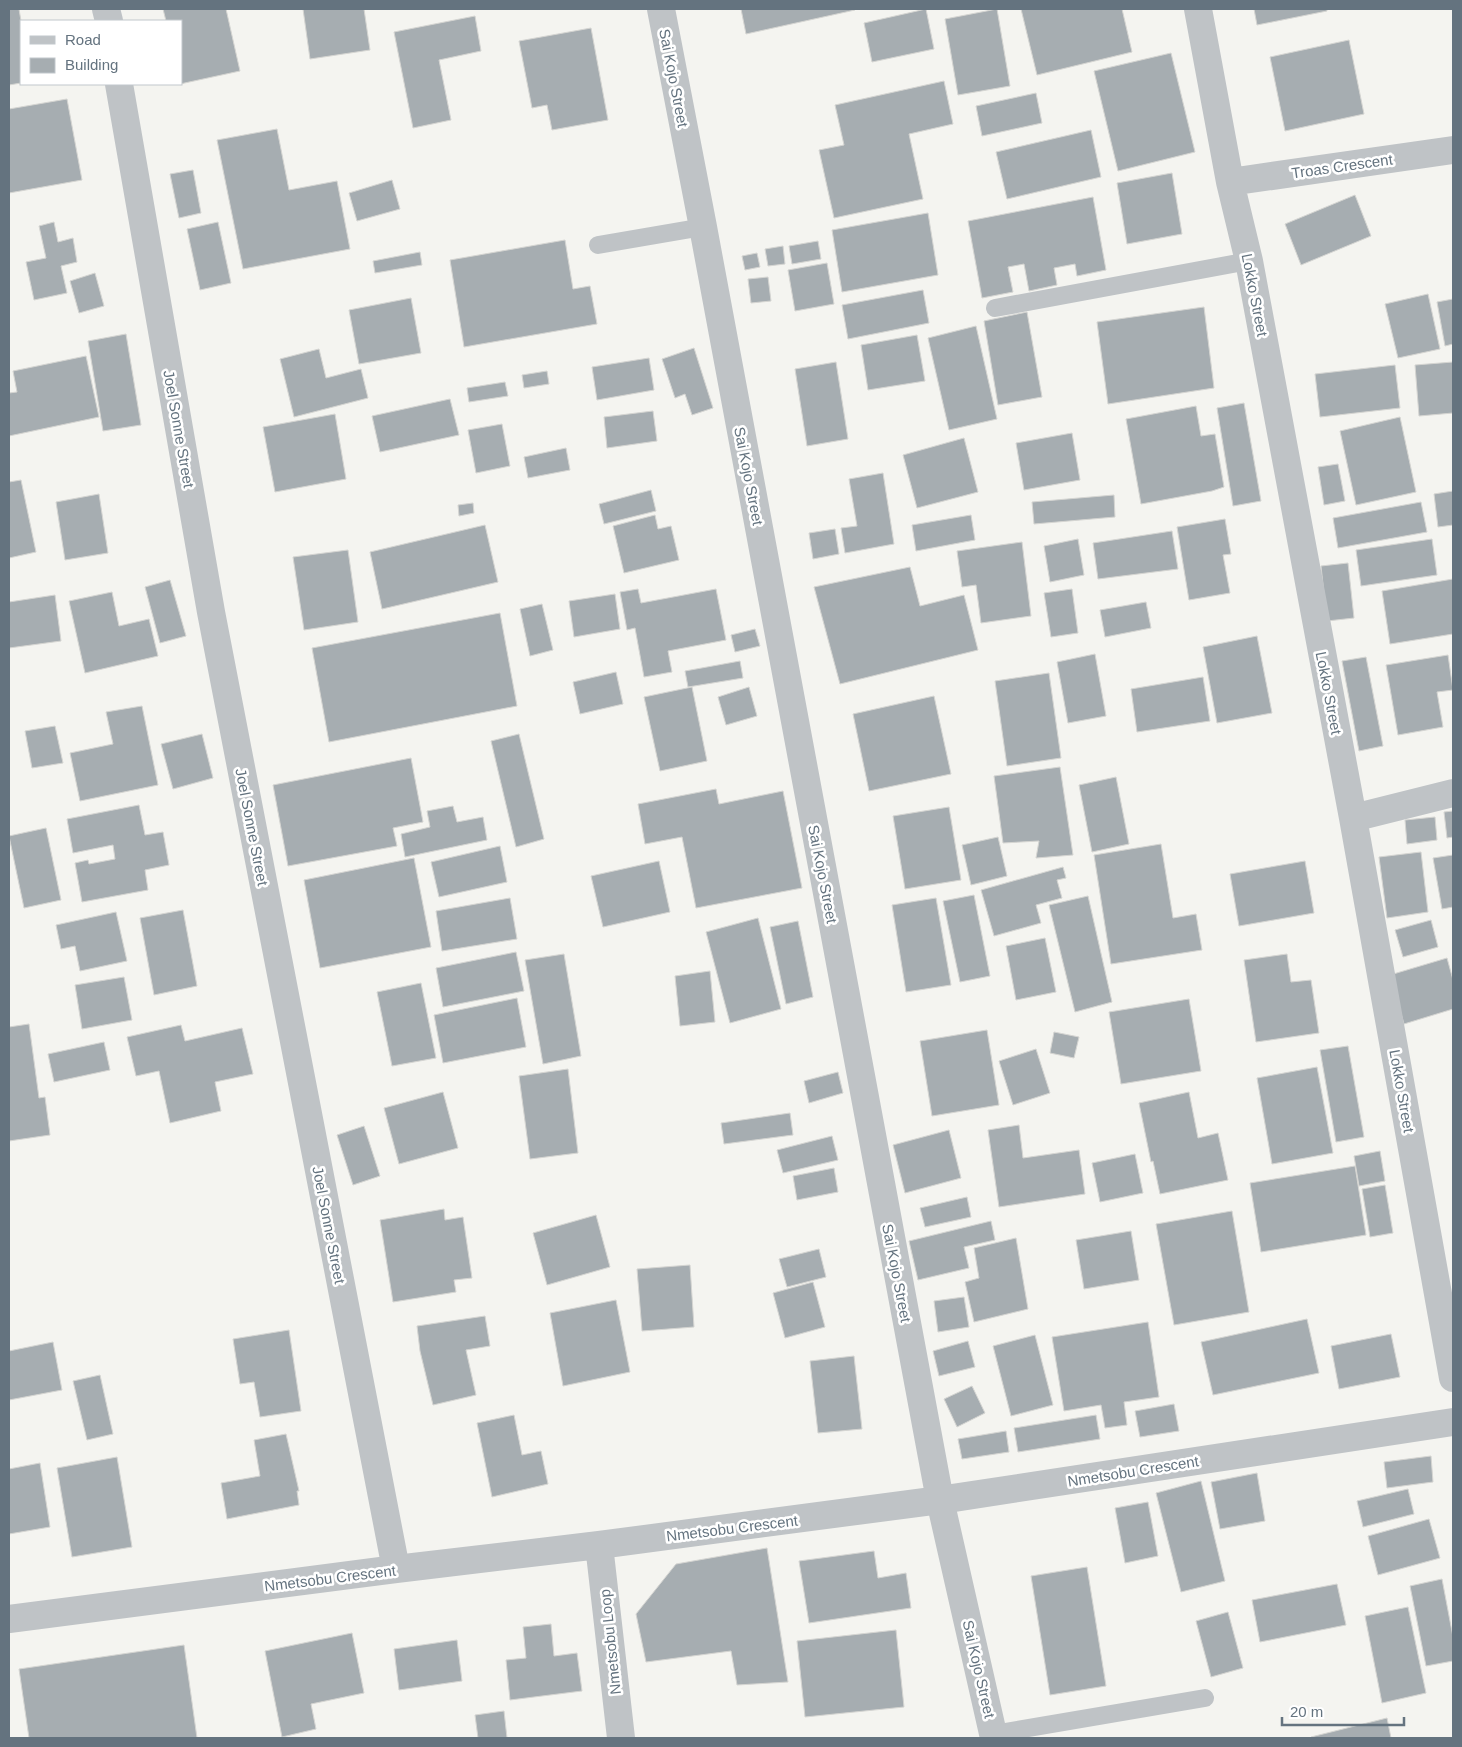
<svg xmlns="http://www.w3.org/2000/svg" width="1462" height="1747" font-family="Arial,sans-serif">
	<style>
		.building { fill: #a6adb1; stroke: #d5d5d2 }
		.lines { fill: none; stroke-linecap: round; stroke-linejoin: round }
		.lane { stroke: #bfc3c6; stroke-width: 18 }
		.street { stroke: #bfc3c6; stroke-width: 28 }
		.labels { text-anchor: middle; dominant-baseline: central; stroke-width: 5; stroke-linejoin: round; paint-order: stroke }
		.street-label { font-size: 15px; fill: #64737f; stroke: #fff }
	</style>
	<rect width="100%" height="100%" fill="#f4f4f0"/>
	<path class="building" d="M9,9h10l2,12v62l-12,2z
		M163,9h63l14,62 -60,13h1v-63h-15z
		M303,9h61l6,41 -60,9z
		M741,9h113l1,1 -109,24z
		M926,9l8,40 -62,13 -8,-39z
		M997,9l13,77 -52,9 -13,-76z
		M1021,9h101l10,43 -95,23z
		M1254,9h73v2l-70,14z
		M475,16l6,35 -42,9 12,60 -38,8 -19,-96z
		M591,28l17,92 -56,10 -5,-25 -15,3 -13,-67z
		M1349,40l15,74 -79,17 -15,-74z
		M1171,53l24,99 -77,19 -24,-100z
		M944,81l9,43 -44,10 14,65 -89,19 -15,-68 25,-5 -9,-40z
		M1036,93l6,30 -60,13 -6,-30z
		M67,99l15,81 -73,13v-84z
		M277,129l12,61 48,-9 13,68 -107,20 -26,-129z
		M1091,130l10,47 -94,22 -11,-47z
		M193,170l8,43 -22,5 -9,-44z
		M1172,173l10,61 -55,10 -10,-61z
		M392,180l8,29 -43,12 -8,-28z
		M1355,195l16,41 -70,29 -16,-41z
		M1093,197l13,73 -29,6 -2,-12 -21,4 3,17 -28,6 -5,-27 -16,3 5,25 -31,6 -14,-77z
		M928,213l10,62 -96,17 -10,-62z
		M54,222l4,20 15,-4 4,24 -16,4 6,27 -33,7 -8,-38 20,-4 -7,-32z
		M218,222l13,61 -31,7 -13,-61z
		M565,240l8,49 17,-3 7,38 -133,23 -14,-87z
		M818,241l3,18 -29,5 -3,-18z
		M783,246l2,18 -17,2 -3,-17z
		M420,252l2,13 -47,8 -2,-12z
		M757,253l3,14 -15,3 -3,-14z
		M827,263l7,41 -39,7 -7,-41z
		M95,273l9,33 -25,7 -9,-32z
		M768,277l3,24 -20,2 -3,-24z
		M923,290l6,33 -81,16 -6,-34z
		M1428,294l12,55 -42,9 -13,-54z
		M411,298l10,55 -62,11 -10,-54z
		M1453,299v45l-8,2 -8,-44z
		M1204,307l10,81 -106,16 -11,-82z
		M1027,312l15,85 -44,8 -14,-84z
		M976,326l21,93 -48,11 -21,-92z
		M126,334l15,91 -38,6 -15,-90z
		M917,335l8,46 -57,9 -7,-45z
		M694,348l19,60 -21,7 -7,-21 -10,4 -13,-39z
		M319,349l7,29 35,-9 7,29 -74,19 -14,-58z
		M86,356l13,61 -90,19v-43l8,-1 -4,-21z
		M649,358l5,32 -57,10 -5,-33z
		M836,362l12,77 -41,7 -12,-77z
		M1453,362v51l-34,3 -4,-51z
		M1395,365l5,43 -80,9 -5,-43z
		M547,371l2,13 -25,4 -2,-13z
		M505,382l3,14 -39,6 -2,-14z
		M450,399l9,36 -79,17 -8,-36z
		M1244,403l17,98 -28,5 -16,-98z
		M1196,406l5,30 14,-2 9,53 -12,4 -71,13 -15,-85z
		M653,411l4,30 -50,7 -3,-31z
		M335,414l11,65 -71,13 -12,-65z
		M1400,417l16,75 -60,13 -16,-74z
		M502,424l8,42 -34,7 -8,-43z
		M1072,433l8,47 -56,10 -8,-47z
		M964,438l14,54 -61,16 -14,-53z
		M566,448l4,22 -42,8 -4,-21z
		M1338,464l7,37 -21,4 -6,-38z
		M883,473l11,71 -49,9 -4,-25 16,-2 -8,-47z
		M21,480l15,72 -27,6v-76z
		M651,490l5,21 -52,13 -5,-20z
		M1453,491v34l-15,2 -4,-33z
		M99,494l9,59 -43,7 -9,-58z
		M1114,495l1,22 -81,7 -2,-22z
		M1421,502l6,30 -89,16 -5,-30z
		M473,503l1,10 -15,3 -1,-11z
		M655,515l3,14 13,-3 8,34 -55,13 -11,-47z
		M971,515l4,25 -59,11 -4,-26z
		M1225,519l6,35 -8,1 7,38 -41,7 -12,-73z
		M485,525l13,57 -116,27 -12,-57z
		M835,529l4,25 -26,5 -4,-26z
		M1172,531l6,38 -80,10 -5,-36z
		M1078,539l6,36 -34,7 -6,-36z
		M1432,539l5,36 -76,11 -5,-36z
		M1022,542l9,74 -50,7 -5,-38 -14,2 -5,-36z
		M348,550l10,72 -54,8 -11,-73z
		M1348,563l6,55 -27,3 -6,-55z
		M910,567l10,39 44,-11 14,55 -138,34 -26,-97z
		M1453,579v55l-63,10 -8,-53z
		M170,580l16,56 -26,7 -15,-56z
		M638,589l3,14 75,-14 10,51 -58,11 4,21 -28,5 -9,-49 -8,2 -7,-38z
		M1072,589l6,44 -27,4 -7,-44z
		M112,592l7,34 30,-7 9,37 -73,17 -16,-72z
		M615,594l5,35 -46,8 -5,-36z
		M55,595l6,46 -52,7v-46z
		M1146,602l5,26 -46,9 -5,-27z
		M542,604l11,46 -23,6 -10,-47z
		M500,613l17,93 -188,36 -17,-94z
		M755,629l5,17 -25,6 -4,-17z
		M1257,636l15,77 -55,10 -14,-76z
		M1095,654l11,62 -38,7 -11,-61z
		M1448,655l5,35 -16,2 6,35 -45,8 -12,-70z
		M1366,657l17,89 -24,5 -17,-90z
		M740,661l3,17 -55,9 -3,-16z
		M616,672l7,32 -43,10 -7,-32z
		M1049,673l12,85 -54,8 -12,-85z
		M1203,677l7,44 -73,11 -6,-43z
		M692,687l15,74 -47,10 -16,-74z
		M749,687l8,29 -31,9 -8,-28z
		M934,696l17,78 -82,17 -16,-77z
		M142,706l16,79 -78,16 -10,-48 43,-9 -7,-32z
		M55,726l8,37 -31,5 -7,-37z
		M202,734l11,44 -40,11 -12,-45z
		M519,734l25,105 -28,8 -25,-106z
		M411,758l12,64 -30,6 4,18 -109,20 -15,-81z
		M1060,767l13,88 -37,3 3,-17 -36,2 -9,-67z
		M1116,777l13,67 -37,8 -13,-67z
		M716,789l3,15 64,-13 19,97 -106,20 -14,-71 -37,7 -7,-40z
		M139,805l6,30 18,-3 6,33 -24,5 3,20 -66,12 -7,-39 13,-3 1,4 26,-5 -2,-14 -40,8 -6,-34z
		M453,806l4,16 26,-5 4,23 -82,17 -4,-23 29,-7 -3,-16z
		M949,807l12,73 -56,9 -12,-73z
		M1453,811v26l-6,1 -3,-26z
		M1435,817l2,23 -30,4 -2,-24z
		M46,828l15,72 -37,8 -15,-72z
		M998,837l9,39 -36,9 -9,-40z
		M1161,844l12,74 23,-4 6,36 -91,14 -17,-109z
		M500,846l7,36 -68,15 -8,-35z
		M1421,852l7,60 -41,6 -8,-61z
		M1453,855v52l-11,2 -9,-51z
		M414,858l17,89 -111,21 -16,-88z
		M659,861l11,51 -67,15 -12,-51z
		M1305,861l9,52 -75,13 -9,-52z
		M1063,867l3,11 -9,2 5,18 -26,7 5,18 -47,13 -13,-46z
		M974,895l16,81 -30,6 -17,-81z
		M1088,896l24,106 -37,10 -26,-107z
		M510,898l7,41 -75,12 -6,-40z
		M936,898l15,87 -45,7 -14,-87z
		M183,910l14,76 -43,9 -14,-77z
		M116,912l11,49 -47,10 -5,-25 -14,3 -5,-24z
		M758,918l23,91 -51,14 -24,-91z
		M1431,920l7,27 -35,10 -8,-27z
		M798,921l15,76 -27,7 -16,-77z
		M1045,938l11,54 -40,8 -10,-54z
		M516,952l8,39 -81,16 -7,-39z
		M564,954l17,102 -38,8 -18,-104z
		M1287,954l4,28 20,-2 8,53 -63,9 -12,-82z
		M1447,958l6,22v29l-49,15 -14,-49z
		M710,971l5,51 -35,4 -5,-50z
		M124,977l8,43 -50,9 -7,-44z
		M421,983l15,75 -44,8 -15,-74z
		M517,998l9,49 -83,16 -9,-48z
		M1189,999l12,72 -80,13 -12,-72z
		M29,1024l10,74 6,-1 5,38 -41,6v-114z
		M181,1025l4,16 57,-13 11,46 -38,8 6,29 -51,12 -11,-52 -23,5 -9,-39z
		M987,1030l12,75 -67,11 -12,-75z
		M1054,1032l25,5 -5,21 -24,-5z
		M104,1042l6,28 -56,12 -6,-28z
		M1348,1046l16,91 -28,5 -16,-92z
		M1036,1049l14,44 -37,12 -14,-44z
		M1317,1067l16,86 -61,11 -15,-86z
		M568,1069l10,84 -48,6 -11,-83z
		M838,1072l5,21 -34,10 -5,-22z
		M443,1092l15,56 -59,16 -15,-56z
		M1189,1092l9,46 20,-5 10,47 -68,14 -7,-33 -2,1 -12,-59z
		M790,1113l3,22 -69,9 -3,-21z
		M1019,1125l4,33 56,-8 6,44 -86,13 -11,-77z
		M364,1126l16,50 -27,9 -16,-50z
		M949,1130l12,48 -56,15 -12,-48z
		M832,1136l6,24 -55,13 -6,-23z
		M1380,1151l5,30 -26,5 -5,-30z
		M1135,1154l8,39 -43,9 -8,-39z
		M1355,1166l11,69 -105,17 -11,-69z
		M834,1168l4,24 -41,8 -4,-24z
		M1385,1185l8,48 -23,4 -8,-48z
		M967,1197l4,20 -46,10 -5,-19z
		M444,1209l1,11 18,-3 9,61 -18,2 2,12 -63,10 -13,-82z
		M1232,1211l17,101 -75,13 -18,-101z
		M596,1215l14,52 -63,18 -14,-52z
		M991,1221l4,19 -31,7 5,21 -51,12 -9,-39z
		M1131,1231l8,49 -55,9 -8,-49z
		M1016,1238l12,71 -54,13 -9,-40 14,-4 -5,-30z
		M819,1249l7,28 -39,10 -8,-28z
		M690,1265l4,62 -52,4 -5,-62z
		M813,1282l12,45 -40,11 -12,-45z
		M964,1297l5,30 -31,5 -4,-31z
		M616,1300l14,72 -67,14 -13,-73z
		M485,1316l5,30 -24,4 10,45 -43,10 -13,-54 -3,-25z
		M1307,1319l12,54 -106,22 -12,-53z
		M1148,1322l11,75 -35,5 3,23 -22,3 -4,-23 -37,6 -12,-74z
		M289,1330l12,81 -41,6 -6,-35 -14,2 -7,-45z
		M1391,1334l9,43 -61,12 -8,-43z
		M1035,1335l18,70 -42,11 -18,-70z
		M968,1341l7,26 -36,9 -6,-25z
		M53,1342l9,48 -53,10v-49z
		M854,1356l8,73 -44,4 -8,-72z
		M100,1375l13,59 -26,6 -14,-59z
		M972,1386l13,27 -28,14 -13,-28z
		M1174,1404l5,27 -39,6 -5,-26z
		M514,1415l8,40 19,-4 7,33 -56,13 -15,-74z
		M1096,1415l4,24 -82,13 -4,-24z
		M1006,1431l3,21 -47,7 -4,-20z
		M286,1434l13,57h-2l2,14 -72,14 -6,-36 39,-7 -6,-36z
		M1431,1456l2,26 -46,6 -3,-26z
		M117,1457l15,90 -60,10 -15,-89z
		M40,1463l10,64 -41,7v-65z
		M1257,1473l8,48 -45,8 -9,-47z
		M1201,1481l24,100 -44,11 -25,-99z
		M1408,1489l6,25 -51,13 -6,-26z
		M1148,1502l10,54 -33,7 -10,-55z
		M1429,1519l11,39 -62,17 -10,-39z
		M767,1548l21,134 -51,3 -6,-34 -85,11 -10,-48 40,-50z
		M874,1551l4,27 28,-5 5,35 -102,15 -10,-62z
		M1087,1567l19,119 -56,9 -19,-119z
		M1442,1579l11,58v24l-27,5 -16,-80z
		M1337,1584l9,41 -86,17 -8,-42z
		M1408,1607l18,86 -44,10 -17,-87z
		M1228,1612l15,56 -32,9 -15,-56z
		M551,1624l3,32 23,-3 5,38 -72,9 -4,-40 20,-2 -3,-31z
		M896,1630l8,77 -99,10 -8,-76z
		M352,1633l12,60 -53,11 5,25 -34,8 -17,-86z
		M457,1640l5,41 -63,9 -5,-41z
		M184,1645l13,93h-168l-10,-69z
		M504,1711l3,27h-29l-3,-23z
		M1387,1718l4,20h-80v-1z"/>
	<g class="lines">
		<path class="lane" d="M598,245l105,-18
			M995,308l254,-47
			M993,1734l212,-36"/>
		<path class="street" d="M106,9l3,12
			M661,9l42,218 237,1273 54,238
			M1198,9l32,173 19,79 104,557 100,560
			M119,84l92,528 185,957
			M1230,182l223,-32
			M1353,818l100,-25
			M599,1545l22,193
			M9,1619l387,-50 203,-24 341,-45 513,-78"/>
	</g>
	<g class="labels">
		<g class="street-label">
			<text transform="translate(674 78) rotate(79)">Sai Kojo Street</text>
			<text transform="translate(1342 166) rotate(-8)">Troas Crescent</text>
			<text transform="translate(1255 295) rotate(79)">Lokko Street</text>
			<text transform="translate(179 429) rotate(80)">Joel Sonne Street</text>
			<text transform="translate(749 476) rotate(79)">Sai Kojo Street</text>
			<text transform="translate(1329 693) rotate(79)">Lokko Street</text>
			<text transform="translate(252 827) rotate(79)">Joel Sonne Street</text>
			<text transform="translate(823 874) rotate(79)">Sai Kojo Street</text>
			<text transform="translate(1402 1091) rotate(80)">Lokko Street</text>
			<text transform="translate(329 1225) rotate(79)">Joel Sonne Street</text>
			<text transform="translate(897 1273) rotate(79)">Sai Kojo Street</text>
			<text transform="translate(1133 1471) rotate(-9)">Nmetsobu Crescent</text>
			<text transform="translate(732 1528) rotate(-7)">Nmetsobu Crescent</text>
			<text transform="translate(330 1578) rotate(-7)">Nmetsobu Crescent</text>
			<text transform="translate(610 1642) rotate(-96)">Nmetsobu Loop</text>
			<text transform="translate(979 1669) rotate(77)">Sai Kojo Street</text>
		</g>
	</g>
	<rect width="1462" height="1747" fill="none" stroke="#64737f" stroke-width="20"/>
	<rect x="20" y="20" width="162" height="65" fill="#ffffff" stroke="#c1c7cc"/>
	<rect x="30" y="36" width="25" height="8" fill="#bfc3c6" stroke="#c1c7cc"/>
	<text x="65" y="45" font-size="15" fill="#64737f">Road</text>
	<rect x="30" y="58" width="25" height="15" fill="#a6adb1" stroke="#c1c7cc"/>
	<text x="65" y="70" font-size="15" fill="#64737f">Building</text>
	<path d="M1282 1717v8h122v-8" fill="none" stroke="#64737f" stroke-width="2.5"/>
	<text x="1290" y="1717" font-size="15" fill="#64737f" stroke="#ffffff" stroke-width="4" paint-order="stroke">20 m</text>
</svg>
